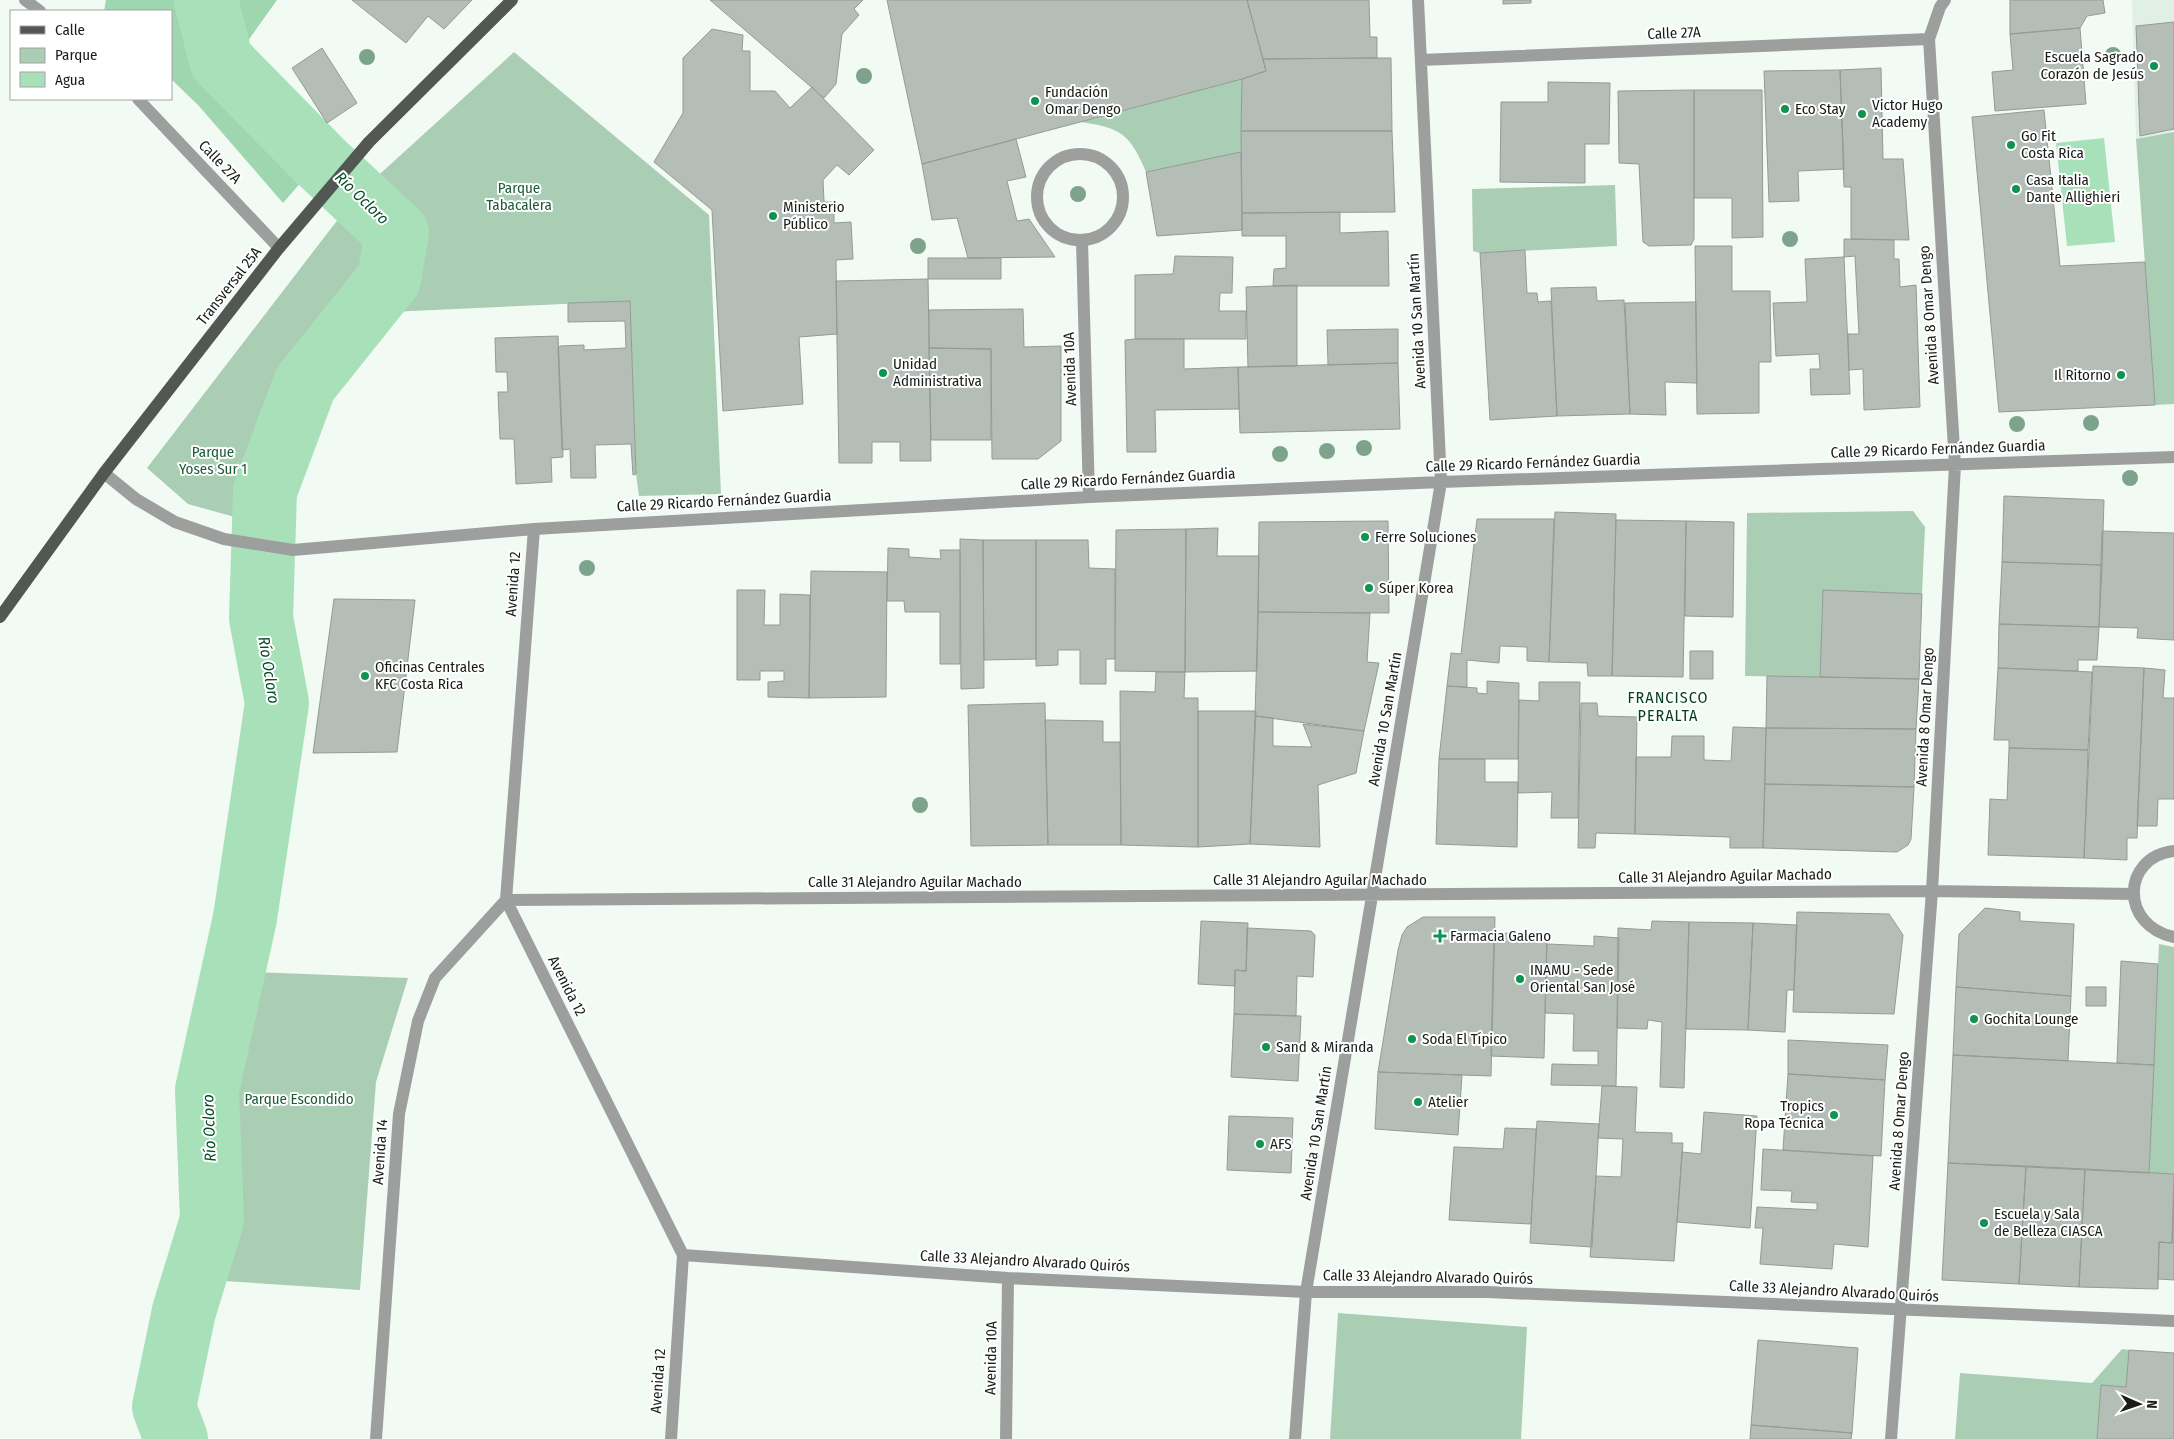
<svg xmlns="http://www.w3.org/2000/svg" width="2174" height="1439" font-family="'Fira Sans Condensed',sans-serif">
	<style>
		.built { fill: #e1f0e5 }
		.green { fill: #aaceb4 }
		.forest { fill: #9ed7af }
		.water { fill: #a8e1b9 }
		.lines { fill: none; stroke-linecap: round; stroke-linejoin: round }
		.river { stroke: #a8e1b9; stroke-width: 64 }
		.building { fill: #b5bdb7; stroke: #949b96 }
		.minor { stroke: #9c9f9d; stroke-width: 12 }
		.major { stroke: #525753; stroke-width: 12 }
		.tree { fill: #7da38c }
		.poi-dot { fill: #0f9351; stroke: #fff; stroke-width: 2 }
		.labels { text-anchor: middle; dominant-baseline: central; stroke-width: 4; stroke-linejoin: round; paint-order: stroke }
		.street-label { font-size: 15px; fill: #191c19; stroke: #fff }
		.poi-label { font-size: 15px; fill: #191c19; stroke: #fff; text-anchor: start }
		.park-label { font-size: 15px; fill: #1e5c37; stroke: #fff }
		.water-label { font-size: 16px; font-style: italic; fill: #084c28; stroke: #fff }
		.neighbourhood-label { font-size: 16px; letter-spacing: 1px; fill: #033f20; stroke: #fff }
	</style>
	<rect width="100%" height="100%" fill="#f2faf4"/>
	<path class="built" d="M2132,0h42v132l-38,7z"/>
	<path class="green" d="M514,52l195,163 12,279 -82,2 -3,-22 -6,-173 -240,11 16,-40 9,-46 -44,-44z
		M1242,79l-1,73 -95,20c-16,-38 -25,-44 -65,-50z
		M2174,132v272l-19,1 -19,-266z
		M1615,185l2,61 -137,7 -7,-2 -1,-62z
		M349,205l32,30 -2,32 -87,109 -39,119 -4,26 -61,-17 -41,-36z
		M1913,511l12,16 -3,67 -99,-3 -3,86 -75,-1 2,-163z
		M2159,944l15,3v227l-25,-1z
		M251,972l157,6 -32,104 -16,208 -151,-10 21,-57 -7,-129z
		M1338,1313l189,14 -6,112h-191z
		M2122,1349l7,1 -3,37 -25,-2 -4,54h-142l5,-66 132,10z"/>
	<path class="forest" d="M106,0h171l-37,52 96,90 -53,61 -85,-98 -27,-26v-68h-67z"/>
	<path class="water" d="M2104,138l11,104 -48,4 -11,-103z"/>
	<g class="lines">
		<path class="river" d="M176,1439l-12,-32 20,-96 28,-91 -5,-130 38,-172 32,-215 -16,-85 4,-127 40,-107 84,-105 8,-46 -77,-72 -99,-101 -15,-60"/>
	</g>
	<path class="building" d="M352,0h120l-28,29 -16,-13 -22,27z
		M710,0h153l-9,9 5,6 -17,19 -6,50 -12,14z
		M887,0h360l19,71 -24,8 -320,85z
		M1247,0h122l1,37h7v21l-114,1z
		M1503,0h28v3l-28,1z
		M2010,0h93l2,13 -18,3 -7,12 -70,6z
		M2174,22v107l-34,7 -4,-110z
		M2080,28l6,76 -91,7 -3,-39 21,-2 -3,-36z
		M712,29l31,6 -1,16h8v40h25l15,17 22,-21 62,63 -25,25 -12,-10 -14,15 1,22h10v21l17,-1 2,37 -17,1 1,74 -38,3 4,67 -80,7 -11,-201 -58,-48 29,-49v-55z
		M322,48l35,55 -30,20 -35,-55z
		M1377,58h14l1,73h-151l1,-52 24,-8 -3,-12z
		M1881,68l2,91h20l6,81 -58,-1v-52h-7l-4,-117z
		M1840,70l4,99 -46,2 1,30 -30,1 -5,-131z
		M1548,82l62,1 -1,61h-24v39l-85,-1 1,-80h47z
		M1694,90h68l1,147 -31,1v-40h-38z
		M1694,90v149l-3,6 -42,1 -6,-4 -4,-78 -20,-1 -1,-72z
		M2044,110l16,156 85,-4 10,143 -156,7 -27,-295z
		M1241,131h151l3,81 -153,1z
		M1016,139l10,38 -19,4 10,40 12,-2 26,38 -87,1 -11,-40 -25,2 -10,-56z
		M1241,152l1,78 -85,6 -11,-64z
		M1340,212v21l48,-2 1,55h-116l1,-17 12,-1v-32h-44v-23z
		M1844,239l50,1v19h5l1,28 16,-2 4,122 -56,3 -1,-41 -14,1 -1,-36h11l-4,-78 -11,1z
		M1695,246h37v45h38l1,71h-12v51l-62,1z
		M1525,250l2,43h10l1,9 13,-1 6,115 -67,4 -10,-167z
		M1175,256l58,1 -1,36h-12l-1,18h27v28h-111v-64l38,-1z
		M1844,257l6,137 -39,1 -1,-26h10l-1,-15 -43,2 -3,-53 34,-1 -2,-43z
		M928,258h73v21h-73z
		M928,279l3,182h-31v-19h-28v21h-33l-3,-182z
		M1297,285v81l-49,1 -2,-80z
		M1596,287l1,14 27,-1 6,114 -73,2 -6,-128z
		M630,301l6,173 -3,1 -2,-31 -36,1 1,33h-25l-1,-29 -8,1 -4,-102 2,-2 24,-1v5l42,-2 -1,-27 -57,1v-19z
		M1696,302l1,81 -32,-1 1,33 -36,-1 -5,-111z
		M1023,309l1,38 37,-1v95l-23,18h-46l-1,-110 -62,-1v-38z
		M1398,329v34l-70,2 -1,-35z
		M558,336l5,121 -12,1 1,24 -36,2 -2,-45h-14l-2,-47h10l-1,-20h-11l-1,-34z
		M1135,339h49v30l54,-2 1,42 -84,1 1,42h-29l-2,-112z
		M929,348l62,1v91h-60z
		M1398,363l2,66 -160,4 -2,-66z
		M2004,496l100,4 -2,65 -100,-3z
		M1555,512l61,2 -4,162h-24l-1,-13 -38,-1z
		M1477,519h77l-5,143 -22,-1v-14l-27,-1 -1,17 -32,-3v27l-20,-1 4,-33 10,1z
		M1616,520l70,1 -3,156 -71,-1z
		M1388,521l1,92 -131,-1 1,-90z
		M1686,521l48,1 -1,95 -48,-1z
		M1218,528l-1,28h42l-2,115 -72,1 1,-143z
		M1186,529l-1,143 -70,-1 1,-141z
		M2102,531l72,2v107l-37,-2 1,-10 -39,-1z
		M960,539l23,1 1,148 -23,1z
		M983,540h53v119l-52,1z
		M1036,540h52l1,28 26,1v90h-9v25h-26v-34h-22v15l-22,1z
		M888,548l21,1v8l32,2 -1,-9h20v114h-20v-52h-35l-1,-11h-17z
		M2002,562l100,3 -3,62 -100,-3z
		M811,571l76,1 -1,125 -77,1z
		M737,590h28l-1,35h16v-31l30,1 -1,103 -41,-1v-15l16,-1v-10h-24v9h-23z
		M1823,590l99,4 -3,85 -99,-2z
		M334,599l81,1 -18,152 -84,1z
		M1258,612l112,1 -3,49 12,1 -15,68 -109,-15z
		M1999,624l100,3 -2,33h-19v11l-80,-3z
		M1690,651h23v28h-23z
		M2093,666l51,2 -7,170h-10v22l-43,-2z
		M1998,668l94,4 -4,78 -79,-2v-8h-15z
		M2144,668l21,2 -2,28h11v101h-16l-1,27h-20z
		M1156,672h29l-1,26h14v149l-77,-2 -1,-154 35,1z
		M1767,676l152,3 -3,50 -150,-1z
		M1487,681l32,2 -1,76h-79l8,-73 30,2v5l10,1z
		M1539,682h41l-2,136h-27l1,-26 -34,1 1,-93 20,1z
		M1045,703l3,142 -77,1 -3,-141z
		M1581,703h16l1,13 39,1 -2,117 -39,-1 -1,15h-17z
		M1198,711h58l-6,133 -52,3z
		M1255,716l18,2v28l39,1 -9,-23 61,7 -8,42 -38,12 2,62 -70,-3z
		M1045,720l58,1v21h17l1,103h-73z
		M1733,727l33,1 -3,120h-33v-11l-95,-3 1,-77h35l1,-21h32v24l27,1z
		M1766,728l150,1 -2,58 -149,-3z
		M2009,748l79,2 -4,108 -96,-3 2,-56 17,1z
		M1439,759h46v23h33l-1,65 -81,-3z
		M1765,784l149,3 -3,52 -3,6 -11,7 -134,-4z
		M1985,908l35,4v9l54,3 -3,72 -115,-9 3,-53z
		M1797,912l92,2 14,21 -9,79 -101,-2z
		M1423,917h72l-4,159 -113,-4 20,-122 4,-15 5,-8z
		M1201,921l47,2 -2,48 -11,-1v16l-37,-2z
		M1652,921l37,1 -5,166 -24,-1 2,-65 -14,-2 -1,9 -30,-1 1,-100 33,2z
		M1689,922l64,1 -5,107 -62,-1z
		M1753,923l44,2 -3,65h-7l-2,42 -37,-2z
		M1247,928l64,3 4,4 -2,42 -16,-1 -1,40 -62,-2 1,-44 11,1z
		M1494,933l53,1 -3,124 -53,-2z
		M1594,936l25,2 -3,148 -65,-1 1,-21 46,1v-14h-25l1,-37 -29,-1 2,-69 47,2z
		M2121,961l37,3 -4,101 -37,-2z
		M1956,987l115,9 -3,65 -115,-6z
		M2086,987h20v19h-20z
		M1234,1014l67,2 -3,65 -67,-4z
		M1788,1040l100,5 -3,35 -97,-6z
		M1953,1055l201,10 -5,108 -201,-10z
		M1378,1072l84,3 -4,60 -83,-6z
		M1788,1074l97,6 -4,76 -98,-6z
		M1602,1086l35,1 -2,45 37,1v10h11l-9,118 -84,-4 6,-81 25,1 2,-38 -25,-1z
		M1704,1112l53,4 -7,112 -73,-6 5,-70 19,2z
		M1229,1116l64,2 -2,55 -64,-3z
		M1537,1121l62,3 -7,123 -62,-4z
		M1505,1128l31,1 -5,95 -82,-4 5,-73 49,2z
		M1763,1149l110,7 -5,91 -34,-3 -2,25 -72,-5 3,-36h-8l2,-21 60,3v-7l-26,-1 1,-11 -31,-1z
		M1948,1163l78,3 -7,118 -77,-4z
		M2026,1166l59,3 -6,118 -60,-3z
		M2085,1169l89,5 -2,69 -13,-1 -1,47 -79,-2z
		M2174,1195v85l-16,-1 1,-37 13,1z
		M1758,1340l100,8 -6,85 -101,-8z
		M2129,1350l45,3v86h-77l4,-54 25,2z
		M1751,1425l101,8 -1,6h-101z"/>
	<g class="lines">
		<path class="minor" d="M25,0l15,11
			M1421,60l508,-21
			M138,99l141,149
			M1037 197a43 43 0 1 1 86 0a43 43 0 1 1-86 0Z
			M1082,241l7,256
			M104,473l32,26 39,23 49,17 69,11 241,-21 555,-32 352,-15 733,-25
			M534,529l-28,371 177,355 -12,184
			M2174,851c-53,6 -54,75 0,86
			M683,1255l325,23 298,14h181l687,29
			M376,1439l23,-325 19,-93 17,-43 71,-78 1426,-9 202,3
			M1006,1439l2,-161
			M1295,1439l11,-147 135,-810 -23,-482
			M1891,1439l41,-548 23,-426 -26,-426 11,-32 5,-7"/>
		<path class="major" d="M0,617l104,-144 175,-225 90,-106 143,-142"/>
	</g>
	<g class="tree">
		<circle cx="2113" cy="55" r="8"/>
		<circle cx="367" cy="57" r="8"/>
		<circle cx="864" cy="76" r="8"/>
		<circle cx="1078" cy="194" r="8"/>
		<circle cx="1790" cy="239" r="8"/>
		<circle cx="918" cy="246" r="8"/>
		<circle cx="2091" cy="423" r="8"/>
		<circle cx="2017" cy="424" r="8"/>
		<circle cx="1364" cy="448" r="8"/>
		<circle cx="1327" cy="451" r="8"/>
		<circle cx="1280" cy="454" r="8"/>
		<circle cx="2130" cy="478" r="8"/>
		<circle cx="587" cy="568" r="8"/>
		<circle cx="920" cy="805" r="8"/>
	</g>
	<g class="poi-dot">
		<circle cx="2154" cy="66" r="5"/>
		<circle cx="1035" cy="101" r="5"/>
		<circle cx="1785" cy="109" r="5"/>
		<circle cx="1862" cy="114" r="5"/>
		<circle cx="2011" cy="145" r="5"/>
		<circle cx="2016" cy="189" r="5"/>
		<circle cx="773" cy="216" r="5"/>
		<circle cx="883" cy="373" r="5"/>
		<circle cx="2121" cy="375" r="5"/>
		<circle cx="1365" cy="537" r="5"/>
		<circle cx="1369" cy="588" r="5"/>
		<circle cx="365" cy="676" r="5"/>
		<path d="M1437.5 928.5h5v5h5v5h-5v5h-5v-5h-5v-5h5z"/>
		<circle cx="1520" cy="979" r="5"/>
		<circle cx="1974" cy="1019" r="5"/>
		<circle cx="1412" cy="1039" r="5"/>
		<circle cx="1266" cy="1047" r="5"/>
		<circle cx="1418" cy="1102" r="5"/>
		<circle cx="1834" cy="1115" r="5"/>
		<circle cx="1260" cy="1144" r="5"/>
		<circle cx="1984" cy="1223" r="5"/>
	</g>
	<g class="labels">
		<g class="street-label">
			<text transform="translate(1674 33) rotate(-2)">Calle 27A</text>
			<text transform="translate(220 162) rotate(46)">Calle 27A</text>
			<text transform="translate(229 286) rotate(-52)">Transversal 25A</text>
			<text transform="translate(1929 315) rotate(-94)">Avenida 8 Omar Dengo</text>
			<text transform="translate(1417 321) rotate(-93)">Avenida 10 San Martín</text>
			<text transform="translate(1070 369) rotate(-92)">Avenida 10A</text>
			<text transform="translate(1938 449) rotate(-2)">Calle 29 Ricardo Fernández Guardia</text>
			<text transform="translate(1533 463) rotate(-2)">Calle 29 Ricardo Fernández Guardia</text>
			<text transform="translate(1128 479) rotate(-3)">Calle 29 Ricardo Fernández Guardia</text>
			<text transform="translate(724 501) rotate(-3)">Calle 29 Ricardo Fernández Guardia</text>
			<text transform="translate(513 584) rotate(-86)">Avenida 12</text>
			<text transform="translate(1925 717) rotate(-87)">Avenida 8 Omar Dengo</text>
			<text transform="translate(1385 719) rotate(-80)">Avenida 10 San Martín</text>
			<text transform="translate(1725 876) rotate(-1)">Calle 31 Alejandro Aguilar Machado</text>
			<text x="1320" y="880">Calle 31 Alejandro Aguilar Machado</text>
			<text x="915" y="882">Calle 31 Alejandro Aguilar Machado</text>
			<text transform="translate(567 986) rotate(63)">Avenida 12</text>
			<text transform="translate(1899 1121) rotate(-86)">Avenida 8 Omar Dengo</text>
			<text transform="translate(1316 1133) rotate(-81)">Avenida 10 San Martín</text>
			<text transform="translate(380 1152) rotate(-86)">Avenida 14</text>
			<text transform="translate(1025 1261) rotate(3)">Calle 33 Alejandro Alvarado Quirós</text>
			<text transform="translate(1428 1277) rotate(1)">Calle 33 Alejandro Alvarado Quirós</text>
			<text transform="translate(1834 1291) rotate(3)">Calle 33 Alejandro Alvarado Quirós</text>
			<text transform="translate(991 1358) rotate(-89)">Avenida 10A</text>
			<text transform="translate(658 1381) rotate(-86)">Avenida 12</text>
		</g>
		<g class="poi-label">
			<text x="2144" y="57" text-anchor="end">Escuela Sagrado<tspan x="2144" dy="17">Corazón de Jesús</tspan></text>
			<text x="1045" y="92">Fundación<tspan x="1045" dy="17">Omar Dengo</tspan></text>
			<text x="1872" y="105">Victor Hugo<tspan x="1872" dy="17">Academy</tspan></text>
			<text x="1795" y="109">Eco Stay</text>
			<text x="2021" y="136">Go Fit<tspan x="2021" dy="17">Costa Rica</tspan></text>
			<text x="2026" y="180">Casa Italia<tspan x="2026" dy="17">Dante Allighieri</tspan></text>
			<text x="783" y="207">Ministerio<tspan x="783" dy="17">Público</tspan></text>
			<text x="893" y="364">Unidad<tspan x="893" dy="17">Administrativa</tspan></text>
			<text x="2111" y="375" text-anchor="end">Il Ritorno</text>
			<text x="1375" y="537">Ferre Soluciones</text>
			<text x="1379" y="588">Súper Korea</text>
			<text x="375" y="667">Oficinas Centrales<tspan x="375" dy="17">KFC Costa Rica</tspan></text>
			<text x="1450" y="936">Farmacia Galeno</text>
			<text x="1530" y="970">INAMU - Sede<tspan x="1530" dy="17">Oriental San José</tspan></text>
			<text x="1984" y="1019">Gochita Lounge</text>
			<text x="1422" y="1039">Soda El Típico</text>
			<text x="1276" y="1047">Sand &amp; Miranda</text>
			<text x="1428" y="1102">Atelier</text>
			<text x="1824" y="1106" text-anchor="end">Tropics<tspan x="1824" dy="17">Ropa Técnica</tspan></text>
			<text x="1270" y="1144">AFS</text>
			<text x="1994" y="1214">Escuela y Sala<tspan x="1994" dy="17">de Belleza CIASCA</tspan></text>
		</g>
		<g class="park-label">
			<text x="519" y="188">Parque<tspan x="519" dy="17">Tabacalera</tspan></text>
			<text x="213" y="452">Parque<tspan x="213" dy="17">Yoses Sur 1</tspan></text>
			<text x="299" y="1099">Parque Escondido</text>
		</g>
		<g class="water-label">
			<text transform="translate(362 198) rotate(44)">Río Ocloro</text>
			<text transform="translate(269 670) rotate(81)">Río Ocloro</text>
			<text transform="translate(209 1128) rotate(-92)">Río Ocloro</text>
		</g>
		<g class="neighbourhood-label">
			<text x="1668" y="697">FRANCISCO<tspan x="1668" dy="18">PERALTA</tspan></text>
		</g>
	</g>
	<rect x="10" y="10" width="162" height="90" fill="#ffffff" stroke="#a3a4a3"/>
	<rect x="20" y="26" width="25" height="8" fill="#525753" stroke="#a3a4a3"/>
	<text x="55" y="35" font-size="15" fill="#191c19">Calle</text>
	<rect x="20" y="48" width="25" height="15" fill="#aaceb4" stroke="#a3a4a3"/>
	<text x="55" y="60" font-size="15" fill="#191c19">Parque</text>
	<rect x="20" y="72" width="25" height="15" fill="#a8e1b9" stroke="#a3a4a3"/>
	<text x="55" y="85" font-size="15" fill="#191c19">Agua</text>
	<g transform="translate(2139 1404) rotate(92)" stroke="#ffffff" stroke-width="4" paint-order="stroke">
	<path d="M0-4L9 19L0 12L-9 19Z" fill="#191c19"/>
	<text y="-8" font-size="14" font-weight="bold" text-anchor="middle" fill="#191c19">N</text>
	</g>
</svg>
